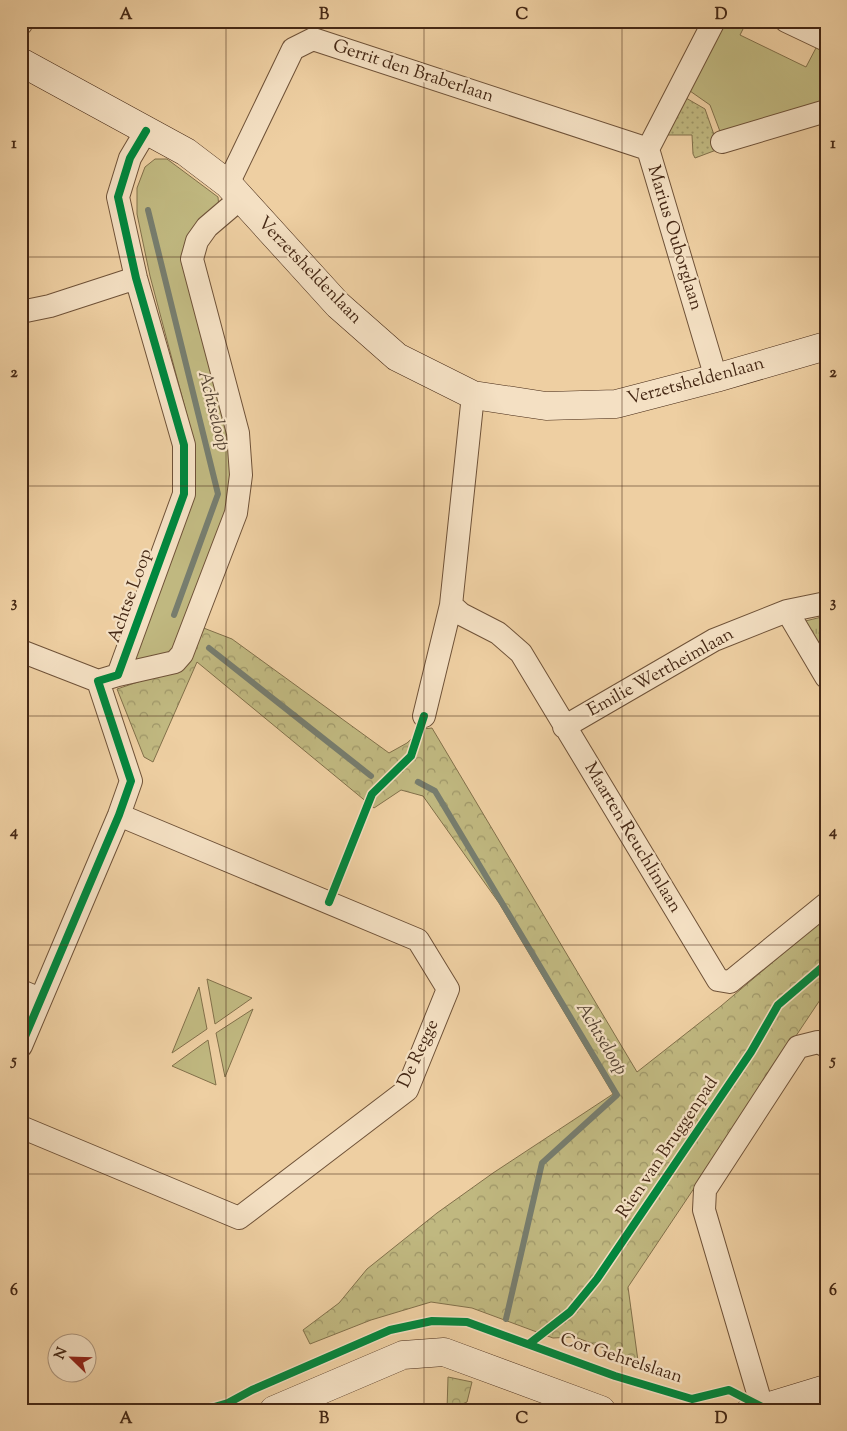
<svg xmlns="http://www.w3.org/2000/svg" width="847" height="1431" font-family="'Sorts Mill Goudy',serif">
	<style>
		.grass { fill: #c0b880; stroke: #82704a }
		.forest { fill: url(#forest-crowns); stroke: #82704a }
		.park { fill: url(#park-tufts); stroke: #82704a }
		.garden { fill: url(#garden-dots); stroke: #82704a }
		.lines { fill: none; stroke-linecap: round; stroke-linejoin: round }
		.stream { stroke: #777d6e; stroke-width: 6 }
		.street-casing { stroke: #6f5238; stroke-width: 24 }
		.secondary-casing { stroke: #452815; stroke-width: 29 }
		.street { stroke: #f4e0c3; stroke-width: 22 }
		.secondary { stroke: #f4e0c3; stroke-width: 28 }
		.cycleway-casing { stroke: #f4e0c3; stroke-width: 11 }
		.cycleway { stroke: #00873e; stroke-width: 8 }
		.grid { fill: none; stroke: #452815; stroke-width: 1; stroke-opacity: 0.55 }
		.labels { text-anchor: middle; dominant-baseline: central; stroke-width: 4.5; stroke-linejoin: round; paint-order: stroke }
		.street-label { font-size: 18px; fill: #452815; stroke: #f4e0c3 }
		.water-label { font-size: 19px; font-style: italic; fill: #564433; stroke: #f4e0c3 }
		.neatline { fill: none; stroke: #452815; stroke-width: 2 }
		.grid-label { font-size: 16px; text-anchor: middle; font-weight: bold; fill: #452815 }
	</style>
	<defs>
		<pattern id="forest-crowns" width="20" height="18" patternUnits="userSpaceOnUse" patternTransform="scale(1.25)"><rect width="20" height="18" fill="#c0b880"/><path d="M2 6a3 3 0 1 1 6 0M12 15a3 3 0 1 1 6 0" fill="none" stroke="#9e9668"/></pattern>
		<pattern id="park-tufts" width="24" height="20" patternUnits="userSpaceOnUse" patternTransform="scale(1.25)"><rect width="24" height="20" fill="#c0b880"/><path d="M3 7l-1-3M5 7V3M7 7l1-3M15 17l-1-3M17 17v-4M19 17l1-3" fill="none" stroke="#9e9668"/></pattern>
		<pattern id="garden-dots" width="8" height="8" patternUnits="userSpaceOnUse" patternTransform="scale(1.25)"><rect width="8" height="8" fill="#c0b880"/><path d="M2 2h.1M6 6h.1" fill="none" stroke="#9e9668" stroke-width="1.8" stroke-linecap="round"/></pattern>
	</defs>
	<rect width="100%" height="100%" fill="#eecfa2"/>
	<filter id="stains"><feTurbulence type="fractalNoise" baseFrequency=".004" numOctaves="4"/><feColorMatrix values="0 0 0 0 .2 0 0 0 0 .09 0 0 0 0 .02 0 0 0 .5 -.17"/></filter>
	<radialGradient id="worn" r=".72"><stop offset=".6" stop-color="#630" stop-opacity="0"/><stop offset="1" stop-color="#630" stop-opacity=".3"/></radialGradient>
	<path class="grass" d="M725,21h22l-7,14 66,32 11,-21 9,4v54l-105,30 -11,-29 -20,-14z
		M155,159h12l51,38 1,11 -28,28 40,200 2,41 -5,36 -52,140 -43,12 61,-223 -44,-166 -13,-62v-26l8,-21z
		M207,979l45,19 -37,26z
		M199,987l8,42 -35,24z
		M253,1009l-28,68 -9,-44z
		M208,1040l8,45 -44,-19z"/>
	<path class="forest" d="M201,627l31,12 157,114 18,-10 15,-14 10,-1 205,344 84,-66 105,-89v74l-198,296 10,74 -63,-24 -22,1 -81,-30 -41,-6 -60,18 -61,24 -7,-14 36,-27 28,-34 70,-56 56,-40 120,-79 -114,-191 -76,-107 -22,-6 -27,18 -177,-146 -44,100 -9,-5 -27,-68 63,-21z
		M448,1377l24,5 -5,20 -12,5 1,3h-9z"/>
	<path class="park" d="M826,616v45l-25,-39z"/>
	<path class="garden" d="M686,98l19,11 14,40 -24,9 -2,-4 -1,-19h-27z"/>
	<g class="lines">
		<path class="stream" d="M148,210l70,284 -44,121
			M209,648l162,128
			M418,782l17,9 182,304 -75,68 -36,156"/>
		<defs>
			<path id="street" d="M714,21l-66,128 68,229
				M786,21l40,19
				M21,24l1,-3
				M722,142l104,-31
				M228,184l65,-135 20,-10 335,110
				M21,312l29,-6 86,-28
				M473,395l-22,210 10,9 37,19 23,20 197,327 12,2 96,-78
				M787,611l39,66
				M21,651l77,30
				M118,675l57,-13 7,-8 54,-141 5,-38 -3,-42 -46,-174 5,-18 10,-14 34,-29
				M424,716l27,-111
				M564,727l150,-87 73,-29 39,-8
				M21,991l19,8
				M21,1046l98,-231 12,-34 -33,-100 20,-6 66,-181v-49l-48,-167 -18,-81 12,-39 16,-27
				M21,1127l218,91 168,-128 41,-101 -30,-49 -299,-125
				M763,1410l-59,-200 1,-20 93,-143 20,-5 8,4"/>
			<path id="secondary" d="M21,62l165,90 42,32 110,121 59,52 76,38 73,11 70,-2 100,-26 110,-32
				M274,1410l129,-55 41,-3 157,58
				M751,1410l12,-2 63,-19"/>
		</defs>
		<use href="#street" class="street-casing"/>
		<use href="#secondary" class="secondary-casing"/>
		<use href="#street" class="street"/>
		<use href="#secondary" class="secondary"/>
		<defs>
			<path id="cycleway" d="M329,902l43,-108 39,-38 13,-40
				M21,1046l98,-231 12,-34 -33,-100 20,-6 66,-181v-49l-48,-167 -18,-81 12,-39 16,-27
				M529,1344l41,-32 27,-33 154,-227 27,-47 48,-41
				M204,1410l24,-7 24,-13 138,-60 42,-9 35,1 148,54 77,23 37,-9 39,20"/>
		</defs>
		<use href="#cycleway" class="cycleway-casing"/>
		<use href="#cycleway" class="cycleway"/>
	</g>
	<path class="grid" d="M226,21v1389M424,21v1389M622,21v1389M21,257h805M21,486h805M21,716h805M21,945h805M21,1174h805"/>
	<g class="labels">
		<g class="street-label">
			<text transform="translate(413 72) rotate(18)">Gerrit den Braberlaan</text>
			<text transform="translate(674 238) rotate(73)">Marius Ouborglaan</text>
			<text transform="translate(309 271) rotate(46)">Verzetsheldenlaan</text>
			<text transform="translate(696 382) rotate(-15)">Verzetsheldenlaan</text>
			<text transform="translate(131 596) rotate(-70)">Achtse Loop</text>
			<text transform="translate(661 673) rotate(-29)">Emilie Wertheimlaan</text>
			<text transform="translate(632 838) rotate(59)">Maarten Reuchlinlaan</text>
			<text transform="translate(419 1054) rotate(-65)">De Regge</text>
			<text transform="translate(668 1148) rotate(-56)">Rien van Bruggenpad</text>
			<text transform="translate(621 1359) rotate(18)">Cor Gehrelslaan</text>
		</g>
		<g class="water-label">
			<text transform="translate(213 411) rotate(76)">Achtseloop</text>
			<text transform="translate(601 1039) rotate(59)">Achtseloop</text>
		</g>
	</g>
	<rect width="847" height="1431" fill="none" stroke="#eecfa2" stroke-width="55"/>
	<g transform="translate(72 1358) rotate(293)"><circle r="24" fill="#f4e0c3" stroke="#ae967d"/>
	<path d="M0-4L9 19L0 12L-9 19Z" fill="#8f2418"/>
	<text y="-8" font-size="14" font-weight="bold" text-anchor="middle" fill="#452815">N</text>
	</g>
	<rect x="28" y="28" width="792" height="1376" class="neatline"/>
	<g class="grid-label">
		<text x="126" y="19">A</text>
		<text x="324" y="19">B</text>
		<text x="522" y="19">C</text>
		<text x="721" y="19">D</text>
		<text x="14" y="148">1</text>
		<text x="833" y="148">1</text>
		<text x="14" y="377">2</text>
		<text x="833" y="377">2</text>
		<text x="14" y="607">3</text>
		<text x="833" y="607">3</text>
		<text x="14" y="836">4</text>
		<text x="833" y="836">4</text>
		<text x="14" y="1065">5</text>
		<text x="833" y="1065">5</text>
		<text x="14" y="1295">6</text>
		<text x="833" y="1295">6</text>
		<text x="126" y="1423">A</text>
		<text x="324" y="1423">B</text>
		<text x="522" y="1423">C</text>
		<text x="721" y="1423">D</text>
	</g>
	<rect width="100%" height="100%" filter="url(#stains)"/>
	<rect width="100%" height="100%" fill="url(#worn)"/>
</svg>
